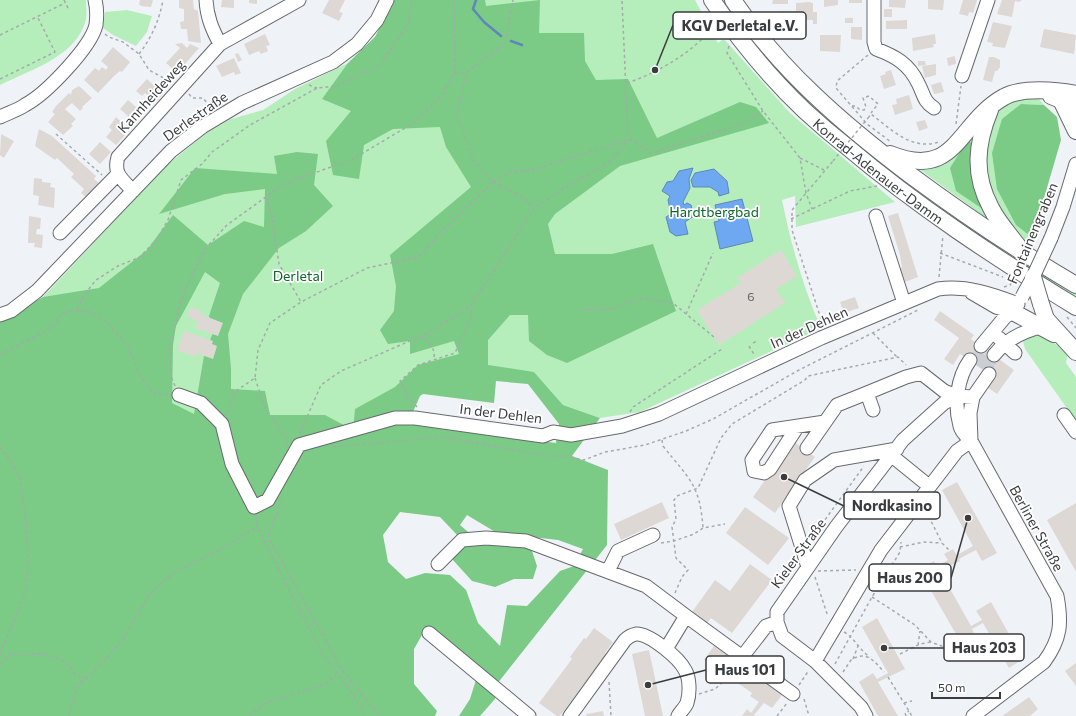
<svg xmlns="http://www.w3.org/2000/svg" width="1076" height="716" font-family="Commissioner,sans-serif">
	<style>
		.green { fill: #b5eebb }
		.forest { fill: #7bca86; fill-rule: evenodd }
		.water { fill: #6ea8f1; stroke: #5e88bb }
		.lines { fill: none; stroke-linecap: round; stroke-linejoin: round }
		.stream { stroke: #5e88bb; stroke-width: 2.5 }
		.building { fill: #ddd8d4 }
		.minor-tunnel { stroke: #cbced3; stroke-width: 13; stroke-dasharray: 13 6; stroke-linecap: butt }
		.minor-casing { stroke: #666a6d; stroke-width: 15 }
		.major-casing { stroke: #666a6d; stroke-width: 18 }
		.path { stroke: #a6a9ad; stroke-width: 1.5; stroke-dasharray: 3 3; stroke-linecap: butt }
		.minor { stroke: #fff; stroke-width: 13 }
		.major { stroke: #fff; stroke-width: 16 }
		.minor-bridge-casing { stroke: #666a6d; stroke-width: 15; stroke-linecap: butt }
		.major-bridge-casing { stroke: #666a6d; stroke-width: 18; stroke-linecap: butt }
		.path-bridge { stroke: #a6a9ad; stroke-width: 1.5; stroke-dasharray: 3 3; stroke-linecap: butt }
		.minor-bridge { stroke: #fff; stroke-width: 13 }
		.major-bridge { stroke: #fff; stroke-width: 16 }
		.labels { text-anchor: middle; dominant-baseline: central; stroke-width: 3.5; stroke-linejoin: round; paint-order: stroke }
		.number-label { font-size: 12px; fill: #636364 }
		.street-label { font-size: 14px; fill: #3a3c3e; stroke: #fff }
		.park-label { font-size: 14px; fill: #0d6527; stroke: #fff }
		.leader { fill: none; stroke: #3a3c3e; stroke-width: 1.5 }
		.callout-dot { fill: #3a3c3e; stroke: #fff; stroke-width: 1.5 }
		.callout { fill: #fff; stroke: #3a3c3e; stroke-width: 1.5 }
		.callout-label { font-size: 15px; text-anchor: middle; font-weight: bold; fill: #3a3c3e }
	</style>
	<rect width="100%" height="100%" fill="#eff3f8"/>
	<path class="green" d="M0,0h86c0,6 1,13 0,19 -8,37 -56,51 -86,66z
		M394,0h301l23,43 6,-4 66,74 105,89 -99,25 -1,-31 -13,4c9,44 21,87 39,128l-181,84 -40,6 -37,-13 -29,-33 -81,-3 -453,347v-394l43,-25 123,-131 38,-31 27,-16 32,-9 32,-21 53,-26 27,-26z
		M718,0h8l46,60 304,232v9l-155,-102 -130,-109z
		M127,10l25,6 -5,16 -11,14 -23,-11 -10,-7 2,-16z
		M1018,98l21,1 5,6 -23,-1 -5,121 19,15 -3,5 -20,-15 -17,-23 -13,-49 5,-29 12,-20z
		M980,123l4,87 8,15 -22,-19 -55,-40z
		M1031,334l14,3 23,15 -2,11 10,14v44l-51,-72 -2,-8 8,-4z"/>
	<path class="forest" d="M394,0h91l1,6 54,-6 -1,33h45l1,28 11,19 32,-1 29,59 83,-36 16,5 13,16 -149,43 -65,48 -7,10 7,30h57l41,-10 23,67 -109,52 -20,-8 -18,-14 -1,-26h-18l-22,25v25l46,7 29,33 37,13 -28,38 36,14 -1,75 -110,139 -2,15 -15,17h-21l11,-17 9,-29 -52,-44 -13,23v35l23,27 -2,5h-435v-394l43,-25 56,-9 48,-38 26,-35 35,30 36,-24 20,6 1,-38 -40,5 -66,20 36,-46 82,6 -3,-18 23,-4 21,2 -4,31 19,21 -27,25 -27,17 -36,46 -15,40 3,34v21l34,2 5,24h55l28,15 2,-21 40,-22 23,-22 41,-11 -5,-13 -44,13v-13l-22,3 -8,-14 14,-19 2,-25 -6,-31 81,-68 -25,-40 -6,-20 -47,2 -29,16 -5,34 -26,-4 -7,-34 25,-30 -29,-12 26,-36 27,-26zM205,272l15,11 -11,33 5,14 -10,26 -10,58 -22,-11 1,-58 3,-19zM496,381l32,3 31,40 -3,19 -148,-20 12,-27 3,-2 71,9zM400,512l40,5 19,20 1,12 -8,10 20,22 23,6 19,-8h19l4,-13 -6,-18 -50,-5 -21,-18 7,-10 30,18 61,7 25,9 -9,17 -14,5 -33,35 -20,-1 -7,41 -22,-23 -12,-33 -16,-15 -25,-2 -19,6 -18,-17 -5,-27z
		M1021,104l23,1 13,12 4,23 -17,58 -9,42 -19,-15 -19,-36 -5,-36 10,-34z
		M967,141l7,3 10,66 -28,-19 -6,-23z"/>
	<path class="water" d="M693,168l-4,11 1,9 -7,14 1,3 3,-2 4,2 3,11 -9,6 3,12 -12,2 -6,-4 -4,-15 5,-3 -3,-14 2,-4 -8,-5 5,-9 6,-1 6,-10z
		M714,169l13,12 2,12 -10,3 -1,-4 -8,-5h-17l-2,-7 4,-7z
		M742,199l11,42 -33,8 -6,-27 5,-1 -4,-16z"/>
	<g class="lines">
		<path class="stream" d="M476,0l-3,9 11,13 17,14
			M511,41l11,4"/>
	</g>
	<path class="building" d="M140,0h13l-2,7 -10,-1 -2,-2z
		M179,0h14l1,9 4,2 3,32 -13,-2 -1,-12h-6l-1,-7 4,-1v-12l-5,-1z
		M222,0h12v8l-13,-1z
		M249,0h8v4l-8,-1z
		M329,0h16l-6,12 4,1 -4,8 -17,-8z
		M773,0h15v4h-16z
		M824,0h14v5l-14,2z
		M849,0h13v3h-13z
		M889,0h17l-1,8 -16,-1z
		M928,0h16l-1,10 -15,-1z
		M963,0h14l-4,13 -4,-1 -1,4 -9,-2z
		M1002,0h20l-3,2 -4,-1 -3,16 -15,-3z
		M809,2l4,1v9h4v12h-4v-4l-34,-1 1,-8 16,1v-9z
		M884,9h8v8h-8z
		M845,18h8v5h-8z
		M907,20v9h-21v-8z
		M993,22l19,4 -7,22 -13,-2 1,-3 -6,-1z
		M851,27h11v13l-11,-1z
		M1044,29l32,6 -2,19 -34,-7z
		M265,34l5,11 -4,1 2,5 -7,3 -2,-3 -10,4 -5,-11z
		M935,34l1,10h-3l1,3 -21,4 -1,-13z
		M820,35h21l-1,17 -20,-1z
		M182,43l5,5 3,-4 9,4 -22,25 -11,-10 14,-15 -5,-4z
		M113,47l17,15 -8,10 -2,-1 -7,6 -15,16 -14,-13 11,-12 4,3 3,-4 4,3 2,-3 -7,-6z
		M238,53l4,7 -4,2 -3,-8z
		M955,56l1,8 -8,2 -1,-8z
		M989,57h5l6,3v7l-3,4h-2l-3,11 -9,-2z
		M234,58l7,15 -6,2 -1,-3 -12,5 -6,-11z
		M918,61h7l1,4 -8,1z
		M936,64v11l-11,3 -3,-12z
		M891,70l5,15 -12,4 -4,-13 6,-2 -1,-2z
		M147,79l16,15 -7,8 -11,-9 -3,3 -6,-5z
		M941,82l3,10 -10,2 -3,-9z
		M79,86l13,12 -10,9 1,1 -3,3 -8,-8 -7,6 11,10 -5,5 2,2 -10,9 -15,-13 7,-8 -3,-2 4,-6 13,-13 2,2 1,-5z
		M909,95l4,14 -18,6 -3,-10 5,-1 -1,-5z
		M128,100l15,13 -11,12 -6,-5 3,-3 -9,-8z
		M116,117l8,7 -3,4 6,5 -11,12 -10,-8 6,-7 -3,-3z
		M925,120l3,8 -9,3 -3,-9z
		M39,129l13,7 44,40 -2,3 6,5 -14,13 -5,-4 3,-4 -13,-12 3,-3 -17,-16 -2,2 -20,-14z
		M1,134l13,7 -10,17 -4,-3z
		M100,142l11,10 -11,12 -11,-10z
		M34,178l8,1v3l9,1 -1,4 5,1 -1,20 -16,-3 1,-9 -6,-1z
		M898,213l20,64 -13,5 -5,-14h2l-2,-13 -12,-39z
		M29,216l12,2 -1,11h-3l-1,5 7,1 -1,13 -8,-1 1,-4h-7z
		M781,250l16,26 -21,13 9,14 -66,42 -22,-35 44,-27 -4,-5z
		M855,297l4,11 -15,5 -4,-11z
		M191,307l10,4 -1,3 23,9 -5,13 -23,-8 3,-7 -11,-4z
		M940,311l34,24 -3,4 43,31 -17,24 -11,-8 7,-9 -33,-23 -7,11 -9,-6 15,-21 -25,-18z
		M184,331l29,10 -1,3 5,2 -4,13 -17,-6 -1,4 -18,-7z
		M793,441l22,16 -40,56 -22,-16z
		M957,482l40,71 -15,8 -6,-11 -17,9 1,2 -20,10 31,55 11,-6 -6,-9 15,-9 32,57 -14,9 -26,-45 -11,6 2,4 -14,8 -41,-71 15,-9 3,5 11,-6 -4,-6 9,-5 4,6 16,-9 -31,-56z
		M662,502l7,16 -48,22 -7,-16z
		M1076,503v69l-29,-52z
		M745,507l44,31 -21,27 -42,-32z
		M750,564l22,16 -40,53 -21,-15 -4,5 -15,-11 23,-32 15,11z
		M877,618l28,51 -27,13 20,34h-20l-19,-34 14,-9 4,6 11,-6 -26,-46z
		M594,628l19,14 -8,11 1,1 -46,62h-3l-18,-13 33,-44 -2,-2 14,-19 2,1z
		M714,646l68,49 -10,13 -8,-5 -10,12 2,1h-14l5,-7 4,4 8,-11 -9,-6 2,-3 -33,-23 -3,5 -5,-3 3,-5 -10,-7z
		M649,650l14,66h-18l-13,-62z
		M1076,663v23l-11,-15z
		M1029,697l9,12 -8,7h-28z
		M603,711l1,5h-17l-1,-2z"/>
	<g class="lines">
		<path class="minor-tunnel" d="M975,364l9,-15
			M984,370l10,-15"/>
		<defs>
			<path id="minor" d="M206,0c1,17 6,29 14,44
				M874,0v42l2,7c19,7 33,15 42,34 6,11 5,18 16,25
				M962,76l26,-76
				M0,117c8,-4 18,-7 25,-12 21,-11 66,-58 71,-80 1,-8 1,-17 -1,-25
				M133,191c-11,-12 -20,-17 -15,-34l102,-113 79,-44
				M876,216l28,87
				M60,233l57,-58
				M1051,238l12,-31 13,-43
				M972,293l24,14 17,5
				M0,315l11,-4 26,-20 134,-140 31,-24 40,-24 91,-41 24,-18 20,-24 10,-20
				M999,338l16,15
				M981,346l24,-29 8,-5 5,-8
				M994,355c12,-15 27,-23 46,-28
				M970,360c-13,18 -16,45 -10,66 1,6 7,11 11,15l86,155c5,27 4,43 -13,66l-71,54
				M179,395l22,8 21,21 10,40 22,43 14,-7 31,-55 96,-27h20l128,18 10,-4 18,3 51,-9 37,-12 162,-76 117,-49c28,-4 54,5 80,15
				M873,410l-6,-17 39,-16 15,-4 23,18 13,5 16,1
				M1064,415l12,17
				M798,426l-28,43 -6,4 -10,-2 -2,-11 20,-30 53,-8
				M971,441l-1,-28 3,-16 16,-23
				M807,448l30,-43 30,-12
				M892,456l37,30
				M438,564l24,-24 24,-2 40,3 120,45 40,30 -20,33
				M808,567l-19,-61 16,-26 29,-20 63,-11
				M608,571l10,-20 35,-16
				M686,616l107,78
				M429,633l100,83
				M742,657l24,-31 11,-4
				M815,661l66,-111 76,-99 14,-10
				M570,716l55,-76c3,-3 6,-5 11,-6 13,-1 43,24 49,36 5,8 5,24 2,33 -2,5 -7,9 -9,13
				M866,716l-5,-9 -46,-46 -33,-25 -5,-14v-10l59,-85 67,-87 41,-37 13,-7"/>
			<g id="major">
				<path id="s1" d="M712,0c27,40 57,77 93,111 13,12 27,24 41,35 72,61 150,112 230,161"/>
				<path d="M733,0c46,69 110,124 176,174 54,40 109,77 167,111"/>
				<path d="M1051,96l25,10"/>
				<path d="M1062,102l14,29"/>
				<path d="M990,110c-14,34 -17,65 1,98 7,14 18,26 27,38"/>
				<path d="M890,154c67,27 67,-31 114,-57 17,-10 53,-7 72,-3"/>
				<path d="M1041,304l5,15 30,33"/>
				<path d="M1013,312l41,22"/>
			</g>
		</defs>
		<use href="#minor" class="minor-casing"/>
		<use href="#major" class="major-casing"/>
		<path class="path" d="M64,0l5,10
			M105,34l4,3 14,5 16,12 10,16 22,12
			M0,35l65,-32
			M729,46l-2,7 36,58 37,47 6,35 6,16
			M139,54c13,-17 20,-33 24,-54
			M868,55l-31,26 -1,7 31,36 24,18
			M455,73h11l39,-30 8,-43
			M0,79l55,-27 -18,-36
			M627,83c33,-11 64,-30 88,-57
			M309,85l8,3
			M189,94l3,4h11l4,5 -2,6 -9,8
			M852,106h4l4,4h4l2,-3 -3,-9 6,-2 9,8 -7,9
			M868,118l3,-4c20,15 40,37 68,28
			M956,124l5,-38
			M56,134l46,41
			M800,158l24,12
			M493,182l16,-10 23,-2 98,-31 21,14 91,-29 21,-13
			M493,182l30,16 11,10
			M266,197l6,19 7,48 22,38
			M791,219l59,-28 27,-5
			M940,253l63,24
			M939,277l4,-42
			M1004,287l6,-2 2,-3
			M582,309l28,1 28,-12 35,5 42,35
			M77,310l7,-15 12,-15 22,-14 22,-9 17,-18 11,-19 13,-40 21,-16 10,-12 38,-27 67,-37 20,-2 43,-21 28,-41 4,-24
			M686,314l27,-61
			M1067,317l9,11
			M823,325l-31,-95v-20l41,-49
			M873,333l24,24
			M420,336c10,6 15,11 14,23
			M753,343l4,-2
			M749,346l6,10
			M0,355l52,-28 11,-14 14,-3 15,2 15,10 22,26 11,28 15,18 14,1
			M255,378l10,30 21,29 1,7
			M175,386l-4,-10v-32l10,-45 24,-50 22,-24 57,-41 69,-25 62,-37 29,-29 11,-20 -1,-73
			M417,407l-10,-11 -7,-15 18,-16 37,-12 17,-37 -2,-9
			M630,412l3,-5 89,-58
			M227,413l9,-22 19,-13 3,-28 12,-27 31,-21 66,-34 52,-11 20,-23 54,-52 -19,-21 -17,-47 9,-41
			M300,433l21,-48 20,-14 87,-38 42,-26 64,-99 32,-21 43,-25 21,-23 -2,-3 -6,-136
			M662,440l1,6c26,33 37,38 40,82
			M0,447l20,29 6,43 2,41 -3,35 -25,58
			M333,447l110,-10 104,19h17l20,4 21,-8 40,-7 41,-14 27,-12 86,-49 119,-60
			M282,500l-13,32v6l75,135 36,43
			M933,502l7,-4
			M926,511l16,32 7,7
			M256,518l1,9 65,126 34,46 10,17
			M811,539l53,-73
			M661,543l13,-2 20,-7 9,-6 22,-4
			M900,547l24,-5 18,1
			M818,571l38,-1
			M815,577l13,40
			M675,593l7,-16 6,-7 -12,-12 -4,-31 4,-8 -2,-19 3,-4 21,-8 23,-50 11,-14 73,-44 3,-4 90,-19 8,8
			M872,597l43,28 16,17 16,6h23v11
			M844,632c11,6 15,18 26,25
			M918,645l2,-14
			M900,654l20,-10 11,-2
			M853,659l5,-13
			M835,664l37,-67 28,-45 1,-10
			M0,665l10,-10c17,-2 42,-3 56,8 8,6 6,12 19,16
			M843,672l8,-12c16,-10 23,1 33,12
			M888,677l24,39
			M609,682l2,34
			M799,685l10,-15
			M699,694l16,-5 7,-6
			M804,699l5,17
			M904,703l8,-2
			M69,716l8,-29 27,-26 19,-22 28,-47 26,-22 31,-14 49,-29
			M249,716l18,-14 59,-18 10,-9
			M777,716l10,-13
			M906,716l-1,-3 4,-2"/>
		<use href="#minor" class="minor"/>
		<use href="#major" class="major"/>
		<defs>
			<path id="minor-bridge" d="M1022,297l11,-20 18,-39"/>
			<path id="major-bridge" d="M1033,277l8,27"/>
		</defs>
		<use href="#minor-bridge" class="minor-bridge-casing"/>
		<use href="#major-bridge" class="major-bridge-casing"/>
		<path class="path-bridge" d="M833,161l35,-43"/>
		<use href="#minor-bridge" class="minor-bridge"/>
		<use href="#major-bridge" class="major-bridge"/>
	</g>
	<g class="labels">
		<g class="number-label">
			<text x="751" y="296">6</text>
		</g>
		<g class="street-label">
			<text transform="translate(151 96) rotate(-48)">Kannheideweg</text>
			<text transform="translate(195 116) rotate(-35)">Derlestraße</text>
			<text stroke="none"><textPath href="#s1" startOffset="240">Konrad-Adenauer-Damm</textPath></text>
			<text transform="translate(1032 233) rotate(-67)">Fontainengraben</text>
			<text transform="translate(809 327) rotate(-24)">In der Dehlen</text>
			<text transform="translate(501 413) rotate(7)">In der Dehlen</text>
			<text transform="translate(1037 528) rotate(61)">Berliner Straße</text>
			<text transform="translate(798 553) rotate(-54)">Kieler Straße</text>
		</g>
		<g class="park-label">
			<text x="714" y="211">Hardtbergbad</text>
			<text x="298" y="275">Derletal</text>
		</g>
	</g>
	<path class="leader" d="M655 70L673 25M784 477L844 506M968 518L951 578M884 648L944 648M648 685L706 670"/>
	<g class="callout-dot">
		<circle cx="655" cy="70" r="4"/>
		<circle cx="784" cy="477" r="4"/>
		<circle cx="968" cy="518" r="4"/>
		<circle cx="884" cy="648" r="4"/>
		<circle cx="648" cy="685" r="4"/>
	</g>
	<g class="callout">
		<rect x="673" y="12" width="133" height="27" rx="4"/>
		<rect x="844" y="492" width="96" height="27" rx="4"/>
		<rect x="869" y="564" width="82" height="27" rx="4"/>
		<rect x="944" y="634" width="80" height="27" rx="4"/>
		<rect x="706" y="656" width="78" height="27" rx="4"/>
	</g>
	<g class="callout-label">
		<text x="740" y="31">KGV Derletal e.V.</text>
		<text x="892" y="511">Nordkasino</text>
		<text x="910" y="583">Haus 200</text>
		<text x="984" y="653">Haus 203</text>
		<text x="745" y="675">Haus 101</text>
	</g>
	<path d="M932 692v6h68v-6" fill="none" stroke="#3a3c3e" stroke-width="2"/>
	<text x="938" y="692" font-size="12" fill="#3a3c3e" stroke="#ffffff" stroke-width="3" paint-order="stroke">50 m</text>
</svg>
